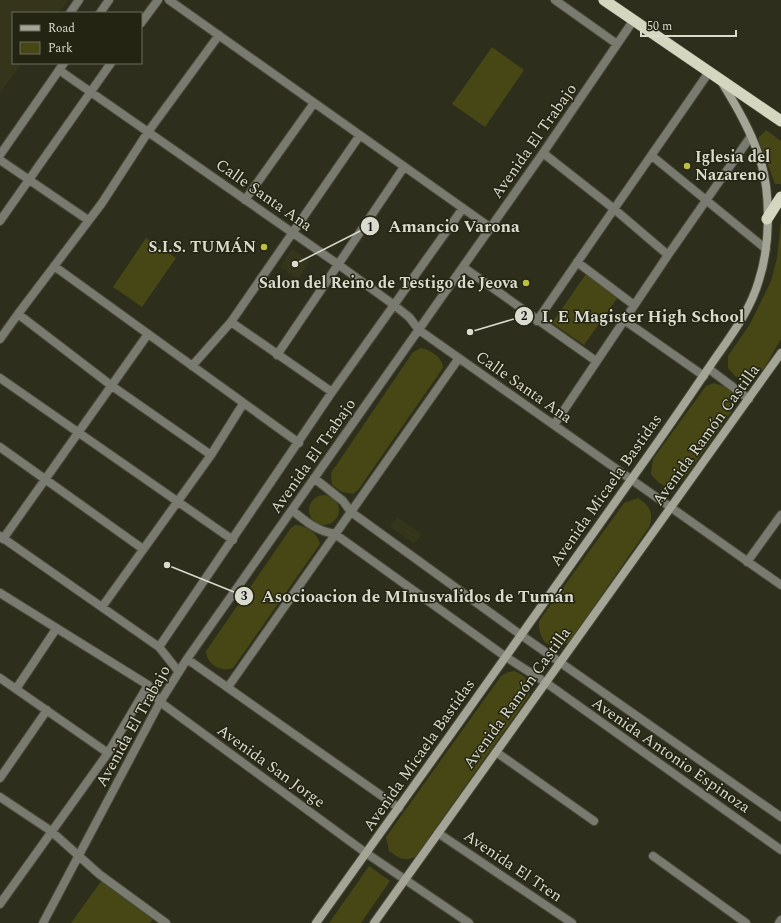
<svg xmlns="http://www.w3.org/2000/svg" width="781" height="923" font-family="Spectral,serif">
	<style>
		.built { fill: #34351b }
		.green { fill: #464714 }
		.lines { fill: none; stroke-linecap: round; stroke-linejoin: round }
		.minor-casing { stroke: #494a38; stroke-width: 10 }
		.tertiary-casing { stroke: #494a38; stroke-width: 10 }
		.secondary-casing { stroke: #494a38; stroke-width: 10 }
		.trunk-casing { stroke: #494a38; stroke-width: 12 }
		.minor { stroke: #797a70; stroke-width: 8 }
		.tertiary { stroke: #797a70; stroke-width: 8 }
		.secondary { stroke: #a4a596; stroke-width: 8 }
		.trunk { stroke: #d4d6c0; stroke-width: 11 }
		.poi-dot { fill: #bdbf43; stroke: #242412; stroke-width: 1.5 }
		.labels { text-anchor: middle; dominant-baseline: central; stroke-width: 3; stroke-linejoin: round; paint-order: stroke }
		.street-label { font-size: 16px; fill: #dadbcf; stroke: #242412 }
		.poi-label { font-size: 16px; font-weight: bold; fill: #dadbcf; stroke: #242412; text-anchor: end }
		.leader { fill: none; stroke: #dadbcf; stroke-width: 1.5 }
		.callout-dot { fill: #dadbcf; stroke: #242412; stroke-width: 1.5 }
		.mark-label { font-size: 12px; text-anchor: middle; font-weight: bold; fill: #111 }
		.callout-label { font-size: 17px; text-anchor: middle; font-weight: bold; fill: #dadbcf; stroke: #242412; stroke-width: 3; stroke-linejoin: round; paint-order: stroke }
	</style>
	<rect width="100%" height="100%" fill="#2d2e1b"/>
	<path class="built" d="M0,0h68l-9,13h-46v50h6l1,3 -20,27z
		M292,249l18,12 -12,18 -18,-12z
		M397,517l25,17 -8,10 -24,-17z"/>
	<path class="green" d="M492,47l32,23 -39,57 -33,-23z
		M766,130l15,11v43h-6l-17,-46z
		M781,221v118l-17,29 -8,7 -11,5 -10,-4 -7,-8v-12l22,-32 21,-43 6,-23z
		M146,238l30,20 -34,49 -29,-20z
		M586,274l32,23 -34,48 -32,-22z
		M421,348c10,2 22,10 22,20l-85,122 -5,4 -11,-2 -10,-7 -1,-12 82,-121z
		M714,383l15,5 5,9 -2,14 -48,67c-13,12 -22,11 -33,-4l2,-15 53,-73z
		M309 510a15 15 0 1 1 30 0a15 15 0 1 1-30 0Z
		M638,498c12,8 16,15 11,29l-80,115c-20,11 -31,-2 -30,-21l85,-118z
		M295,525c10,0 23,8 25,19l-87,124c-11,5 -27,-4 -27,-17l85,-123z
		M514,671c13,5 18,12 15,25l-114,161c-11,5 -16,1 -26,-6l-3,-14 115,-161 7,-4z
		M369,866l21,15 -29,42h-32z
		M102,880l52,38 -4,5h-79z"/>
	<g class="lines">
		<defs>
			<path id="minor" d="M169,0l322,228
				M555,0l62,44
				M70,13l9,-13
				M141,23l17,-23
				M59,70l280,195 55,40 15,12 10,13 362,255
				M543,153l70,55 55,47
				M652,156l114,93
				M0,160l88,60
				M245,200l69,-97
				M0,221l111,-158
				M577,262l57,43
				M54,266l245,177
				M463,267l133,94
				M18,314l94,72 99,69
				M624,320l80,56
				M537,321c57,-84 115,-166 172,-249
				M231,322l101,70
				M0,339l18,-25 84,-111 46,-71 71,-97
				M277,355l127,-188
				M192,366l39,-44 129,-187
				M709,369l40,30
				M0,378l233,162
				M554,425l114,-170 83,-119
				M0,447l143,102
				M314,478l29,23 8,11 170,123 260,182
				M292,510c14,12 25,21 43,24l171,123 39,25 236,168
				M0,536l159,111 20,25
				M3,539l145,-205
				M747,562l34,-47
				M102,607l109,-152 32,-51
				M159,647l173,-255 131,-184
				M187,659l212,149
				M0,678l108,75
				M228,687l231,-329
				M16,689l40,-60
				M496,752l98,69
				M0,778l47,-68
				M0,797l51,34 48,43 67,49
				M438,833l134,90
				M653,856l93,67
				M0,904l108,-151 40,-68
				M43,923l117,-221 27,-43 356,-506 90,-132
				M779,923l2,-3"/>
			<path id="tertiary" d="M100,13l9,-13
				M0,155l64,-92
				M0,593l148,92 12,17 206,151 103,70"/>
			<path id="secondary" d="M316,923c105,-146 208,-292 312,-439 28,-39 55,-78 82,-118 19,-28 40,-54 49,-86 11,-34 12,-84 2,-118 -9,-29 -24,-55 -40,-81
				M374,923l407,-570"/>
			<path id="trunk" d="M604,0l177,121
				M767,219l14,-22"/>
		</defs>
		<use href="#minor" class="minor-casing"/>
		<use href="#tertiary" class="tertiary-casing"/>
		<use href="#secondary" class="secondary-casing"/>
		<use href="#trunk" class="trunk-casing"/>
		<use href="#minor" class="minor"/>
		<use href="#tertiary" class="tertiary"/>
		<use href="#secondary" class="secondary"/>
		<use href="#trunk" class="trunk"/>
	</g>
	<g class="poi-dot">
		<circle cx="687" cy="166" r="4"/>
		<circle cx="264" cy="247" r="4"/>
		<circle cx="526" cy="283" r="4"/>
	</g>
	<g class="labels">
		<g class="street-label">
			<text transform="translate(534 141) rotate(-55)">Avenida El Trabajo</text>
			<text transform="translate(264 195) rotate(35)">Calle Santa Ana</text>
			<text transform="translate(524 387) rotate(35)">Calle Santa Ana</text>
			<text transform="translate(706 435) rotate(-54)">Avenida Ramón Castilla</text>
			<text transform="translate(313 456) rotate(-55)">Avenida El Trabajo</text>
			<text transform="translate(606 490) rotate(-55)">Avenida Micaela Bastidas</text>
			<text transform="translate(517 698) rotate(-54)">Avenida Ramón Castilla</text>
			<text transform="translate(133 726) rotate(-61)">Avenida El Trabajo</text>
			<text transform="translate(419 755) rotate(-55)">Avenida Micaela Bastidas</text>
			<text transform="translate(671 755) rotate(35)">Avenida Antonio Espinoza</text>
			<text transform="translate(271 766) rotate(36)">Avenida San Jorge</text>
			<text transform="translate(513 866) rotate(34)">Avenida El Tren</text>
		</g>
		<g class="poi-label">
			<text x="695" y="157" text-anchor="start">Iglesia del<tspan x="695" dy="18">Nazareno</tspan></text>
			<text x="256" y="247">S.I.S. TUMÁN</text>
			<text x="518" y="283">Salon del Reino de Testigo de Jeova</text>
		</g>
	</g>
	<path class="leader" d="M295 264L370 226M470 332L524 316M167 565L244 596"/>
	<g class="callout-dot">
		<circle cx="295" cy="264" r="4"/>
		<circle cx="470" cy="332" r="4"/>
		<circle cx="167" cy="565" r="4"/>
		<circle cx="370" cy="226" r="10"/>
		<circle cx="524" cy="316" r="10"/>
		<circle cx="244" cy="596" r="10"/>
	</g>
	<g class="mark-label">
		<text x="370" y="231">1</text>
		<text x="524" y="320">2</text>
		<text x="244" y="600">3</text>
	</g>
	<g class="callout-label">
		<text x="454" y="232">Amancio Varona</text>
		<text x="643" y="322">I. E Magister High School</text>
		<text x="418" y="602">Asocioacion de MInusvalidos de Tumán</text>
	</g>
	<rect x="12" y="12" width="130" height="52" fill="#242412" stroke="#6d6d5e"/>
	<rect x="20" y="25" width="20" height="6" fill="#a4a596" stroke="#6d6d5e"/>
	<text x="48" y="32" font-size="12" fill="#dadbcf">Road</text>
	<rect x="20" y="42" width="20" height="12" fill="#464714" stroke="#6d6d5e"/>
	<text x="48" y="52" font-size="12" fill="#dadbcf">Park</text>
	<path d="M641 30v6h95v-6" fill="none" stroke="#dadbcf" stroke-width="2"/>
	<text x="647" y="30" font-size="12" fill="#dadbcf" stroke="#242412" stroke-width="3" paint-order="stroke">50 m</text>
</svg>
